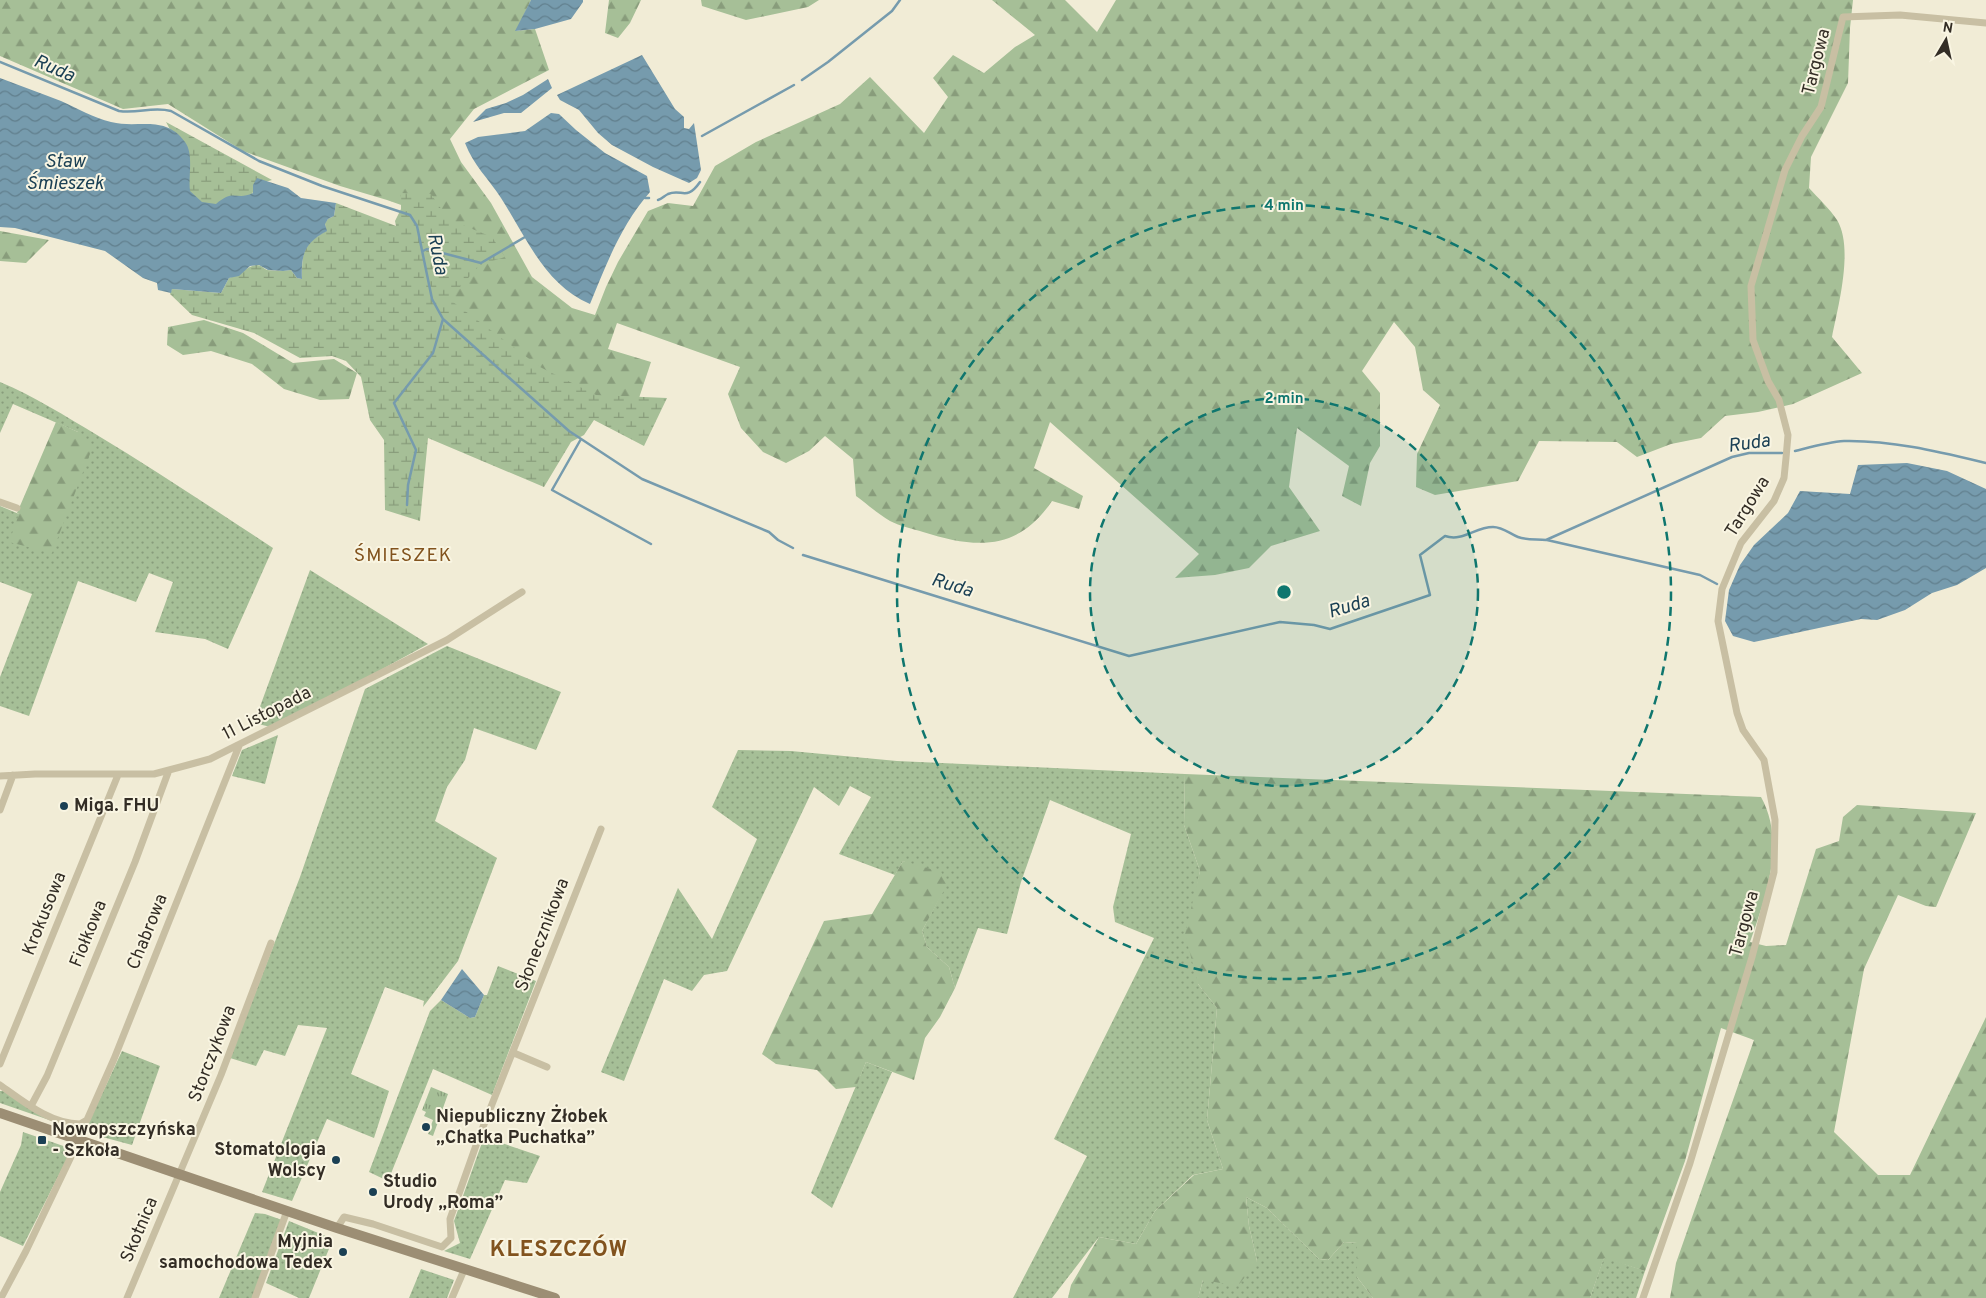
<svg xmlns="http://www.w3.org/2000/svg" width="1986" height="1298" font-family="Overpass,sans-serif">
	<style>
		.grass { fill: url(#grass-dots) }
		.forest { fill: url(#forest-firs) }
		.wetland { fill: url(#wetland-marsh) }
		.park { fill: url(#park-tufts) }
		.water { fill: url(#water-waves) }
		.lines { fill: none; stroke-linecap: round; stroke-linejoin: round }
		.stream { stroke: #769bad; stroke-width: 2.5 }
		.minor { stroke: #c8bfa3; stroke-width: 7 }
		.secondary { stroke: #9c8e74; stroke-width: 10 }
		.ring { fill: none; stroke: #0f766e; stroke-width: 2.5; stroke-dasharray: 9 6 }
		.poi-dot { fill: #1b4054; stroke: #f9f5e2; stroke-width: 2 }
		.labels { text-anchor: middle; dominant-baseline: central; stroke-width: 4; stroke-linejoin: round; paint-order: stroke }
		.street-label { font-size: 18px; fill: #332d25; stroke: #f9f5e2 }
		.poi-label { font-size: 18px; font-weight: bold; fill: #332d25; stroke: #f9f5e2; text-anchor: start }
		.water-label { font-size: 19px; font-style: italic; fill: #1b4054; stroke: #f9f5e2 }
		.neighbourhood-label { font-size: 19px; letter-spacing: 1px; fill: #82531e; stroke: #f9f5e2 }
		.district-label { font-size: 22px; font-weight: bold; letter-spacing: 1px; fill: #82531e; stroke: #f9f5e2 }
		.centre { fill: #0f766e; stroke: #f9f5e2; stroke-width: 2.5 }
		.ring-label { font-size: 15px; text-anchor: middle; font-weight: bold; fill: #0f766e; stroke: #f9f5e2; stroke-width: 4; stroke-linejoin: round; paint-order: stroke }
	</style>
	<defs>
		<pattern id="grass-dots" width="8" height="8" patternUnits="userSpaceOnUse" patternTransform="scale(1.25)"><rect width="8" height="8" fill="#a6bf97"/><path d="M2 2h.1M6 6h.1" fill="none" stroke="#889c7b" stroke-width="1.8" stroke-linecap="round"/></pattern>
		<pattern id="forest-firs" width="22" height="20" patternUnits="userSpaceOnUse" patternTransform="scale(1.25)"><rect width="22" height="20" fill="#a6bf97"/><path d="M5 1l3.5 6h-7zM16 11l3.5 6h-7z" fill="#889c7b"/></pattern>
		<pattern id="wetland-marsh" width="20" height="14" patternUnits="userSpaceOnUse" patternTransform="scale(1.25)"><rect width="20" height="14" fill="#a6bf97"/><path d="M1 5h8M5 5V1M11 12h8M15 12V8" fill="none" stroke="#889c7b"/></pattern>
		<pattern id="park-tufts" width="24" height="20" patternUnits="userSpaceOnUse" patternTransform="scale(1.25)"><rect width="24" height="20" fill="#a6bf97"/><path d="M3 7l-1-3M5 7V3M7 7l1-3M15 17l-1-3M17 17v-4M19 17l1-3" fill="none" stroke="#889c7b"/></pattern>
		<pattern id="water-waves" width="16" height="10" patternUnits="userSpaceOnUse" patternTransform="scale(1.25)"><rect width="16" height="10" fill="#769bad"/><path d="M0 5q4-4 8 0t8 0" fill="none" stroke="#617f8d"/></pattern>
	</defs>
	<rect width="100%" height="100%" fill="#f1ecd6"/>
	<path class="grass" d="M0,382c34,14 65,34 97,53 60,36 118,75 176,113l-45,101 -23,-10 -50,-7 18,-50 -24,-9 -13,29 -58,-21 -49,135 -29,-10v-29l32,-83 -32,-12v-76l19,8 59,-82 -65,-28 -13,29z
		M310,570l118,74 -153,84 -21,-5z
		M447,646l114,46 -25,58 -62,-22 -9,32 -18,27 -12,34 62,37 -39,103 -35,46 1,-6 -39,-14 -34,87 38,17 -15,47 -47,-19 -35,82 -30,-9 65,-164 -29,-3 -13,31 -21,-6 -8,16 -26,-8 70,-181 65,-188z
		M278,735l-13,49 -33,-8 10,-26z
		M738,750l53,1 106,10 288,13 -1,51 16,46 -4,21 2,92 19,24 -10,112 16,49 -30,6 -38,36 -19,33 -37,-7 -47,61h-39l74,-142 -33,-17 100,-201 -39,-16 -2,-15 18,-73 -81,-34 -29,82 -14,52 -29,-6 -23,60 -6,-21 -22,-20 -5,-16 25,-48 -44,-22 -8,14 -56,-21 32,-57 -21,-11 -11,20 -25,-19 -87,184 -23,4 -12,16 -28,-12 -40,102 -23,-9 77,-184 34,51 45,-100 -45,-32z
		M498,966l38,15 -44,114 -59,-26 -45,112 -19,-9 61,-161 11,-11 29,18 5,-1 9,-22h3z
		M122,1051l38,15 -28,79 -48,-13 -84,-29v-12h4l63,35 11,2 9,-2z
		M866,1062l26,10 -60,136 -21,-15z
		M23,1132l49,17 -49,97 -23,-10v-44l21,-47z
		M484,1137l56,19 -13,27 -22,-3 -35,79 -26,-8 16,-8 -6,-22z
		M1246,1197l21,11 52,51 9,1 16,-18 13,1v34l16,21h-175l5,-18 54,-19 -8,-35z
		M255,1213l10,1 17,6 -30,78h-33z
		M289,1221l44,18 -24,59h-10l-33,-15z
		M1604,1257l41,14 -9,27h-46z
		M421,1269l33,11 -7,18h-38z"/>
	<path class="forest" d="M0,0h531l-15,31 19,-2 14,41 -75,39 -24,30 11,23 30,41 41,74 40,31 23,7 11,-28 12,-25 30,-51 20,-8 25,3 22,-40 41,-24 84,-38 30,-27 54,56 24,-36 -15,-19 20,-23 31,18 31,-26 20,-12 -43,-35h73l32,32 19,-32h737l-3,28 -2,55 -37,74 -2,31c9,10 21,21 28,32 17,28 1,87 -5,117l30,36 -69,31 -35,8 -33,4 -24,22 -30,6 -34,13 -20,-15 -78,-1 -21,40 -83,14 -19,-8 1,-33 23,-49 -17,-15 -8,-43 -21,-25 -32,49 18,22v53l-10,17 -9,43 -19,-10 7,-30 -52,-38 -8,59 31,44 -49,15 -22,22 -34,7 -40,3 24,-24 -149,-132 -16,46 49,28 -4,13 -27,-8c-34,50 -75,48 -129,31 -10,-3 -23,-6 -33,-11 -12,-7 -23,-17 -34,-25l-3,-37 -28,-23 -16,15 -23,12 -23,-11 -22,-24 -13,-34 12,-27 -123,-44 -9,26 43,13 -19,57 -77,-25 -118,-98 -16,-84 -34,-12 -47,-14 -97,-35 -75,-47 -45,5 -123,-53z
		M609,0h32l-11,23 -12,15 -13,-5z
		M701,0h118l-11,7 -62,13 -44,-14z
		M0,231l49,9 -23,23 -26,-2z
		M204,320l39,13 50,30 41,-4 23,14 -8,26 -29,1 -36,-11 -32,-25 -41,-13 -28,4 -16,-10 1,-18z
		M56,422l22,10 15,14 -41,107 -43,-11 10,-28 -2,-1z
		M1185,774l576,23c25,45 5,100 -11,145l16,4 20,-1 30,-96 23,-8 4,-24 14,-12 119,8 -40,94 -10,-1 -28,-11 -34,74 -30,163 44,43h32l76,-158v281h-316l6,-35 78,-223 -33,-12 -36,133 -40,110 -41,-13 -14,40h-217l-16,-21v-34l-13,-1 -16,18 -9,-1 -52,-51 -21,-11 3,29 8,35 -19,25 -35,-6 -5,18h-130l3,-13 28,-48 37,7 19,-33 39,-36 29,-6 -16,-49 10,-112 -19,-24 -13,-50 15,-63 -16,-46z
		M903,861l38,11 7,11 -26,48 5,16 22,20 6,21 -15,29 -15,21 -11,42 -48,-18 -10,25 -20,2 -19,-19 -41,-6 -14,-10 62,-133 48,-7z"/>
	<path class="wetland" d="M166,122l106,58 -14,4 -11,18 -49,6 -14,-13 -2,-43z
		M401,193l30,1 17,25 44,18 13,20 -25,8 -31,34 91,68 56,28 71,3 -23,48 -50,-26 -10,15 -13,7 -27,45 -116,-49 -8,83 -35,-11 -1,-70 -14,-20 -9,-43 -15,-16 -14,-5 -32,2 -46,-25 -62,-18 -22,-21 2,-5 49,4 8,-15c12,-3 19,-13 28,-13 4,0 6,3 10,5 6,1 18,1 24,0l6,8 5,1c0,-25 0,-35 24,-48l-1,-8 3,-4 6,-3 2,-13 60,23 -1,-5 6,-12z"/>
	<path class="park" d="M431,1087l17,7 -15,42 -5,-2 5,-14 -9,-4 2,-4 -4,-2z"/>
	<path class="water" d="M531,0h52v2l-12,17 -36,10 -20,2z
		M642,55l33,54 9,8v11l5,1 5,-6 7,47 -4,8 -8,5 -36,-16 -41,-22 -14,-12 -19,-23 -19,-10 -3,-5z
		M0,78c20,8 41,15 61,23 16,7 33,17 50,21 27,7 54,-8 74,20 9,12 3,34 5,49l12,11 14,2c18,-16 20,-3 37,-11v-8l4,-7 31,10 13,10 35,5 -2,13 -6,3 -3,5 2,7c-23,12 -26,24 -25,48l-5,-1 -6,-8 -8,1 -15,-1 -9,-5 -9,1 -11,10 -10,2 -8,15 -49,-4 -1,4 -13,-3 -1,-7 -14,-5 -38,-27 -90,-23 -15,-1z
		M548,79l4,9 -31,25h-17l-31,9 13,-13 20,-6 17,-8z
		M551,113l8,1 17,16 29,23 42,23 3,16c-29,33 -44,73 -60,112 -45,-19 -64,-67 -89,-106 -13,-20 -27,-32 -36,-55l13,-6 47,-6z
		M1907,463l40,8 39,18v79l-29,17 -25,8 -27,17 -28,10 -16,-1 -107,23 -21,-6 -8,-15 4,-31 11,-25 14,-20 34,-32 12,-22 50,3 8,-29z
		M462,969l22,26 -9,22 -5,1 -29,-18z"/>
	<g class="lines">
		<path class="stream" d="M0,62l119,49c19,3 33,-5 52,0l88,50 63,25 88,29 7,11 15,73 11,20 126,112 73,48 127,53 9,8 15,8
			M802,80l26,-18 64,-51 8,-11
			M702,136l92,-51
			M645,198h4
			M658,200c4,-1 6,-4 10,-6 14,-6 18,8 32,-12
			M423,251l4,-2 54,14 44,-26
			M581,439l-29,51 99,54
			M1795,451c16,-4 33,-9 49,-10 48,-1 96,11 142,22
			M407,505l1,-20 8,-35 -22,-47 39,-50 10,-34
			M1547,540l153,35 17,9
			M803,555l326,101 151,-34 34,3 16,4 100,-34 -10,-40 25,-19c18,6 30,-9 48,-9 10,0 17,7 25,10 8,3 19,2 28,3l186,-83 17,-4h33"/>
		<path class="minor" d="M0,502l17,6
			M0,776l35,-2h119l56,-15 237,-119 75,-48
			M0,810l13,-35
			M514,1053l33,14
			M0,1064l118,-289
			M0,1085c23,16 50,39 80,39l7,-4 27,-61 125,-313
			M31,1106l16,-30 88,-214 34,-92
			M337,1228l7,-11 29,7 69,23 9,-9 -1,-19 29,-82 122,-308
			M1,1298l25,-47 53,-111
			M127,1298l94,-223 50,-132
			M255,1298l32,-87
			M452,1298l12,-28
			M1643,1298l47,-135 62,-206 22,-85 1,-52 -11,-60 -21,-30 -6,-17 -19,-92 4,-32 19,-46 33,-42 10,-23 2,-20 2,-23 -9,-35 -11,-19 -15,-41 -2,-54 34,-116 17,-34 19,-29 22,-90 57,-2 86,8"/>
		<path class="secondary" d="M0,1113l337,115 218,70"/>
	</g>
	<circle cx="1284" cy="592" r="194" fill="#0f766e" fill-opacity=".12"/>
	<g class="ring">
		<circle cx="1284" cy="592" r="194"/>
		<circle cx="1284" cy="592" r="387"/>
	</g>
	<g class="poi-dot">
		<circle cx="64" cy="806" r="5"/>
		<circle cx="426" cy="1127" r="5"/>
		<rect x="37" y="1135" width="10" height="10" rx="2.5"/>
		<circle cx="336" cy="1160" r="5"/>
		<circle cx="373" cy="1192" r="5"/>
		<circle cx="343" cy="1252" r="5"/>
	</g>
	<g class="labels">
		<g class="street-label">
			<text transform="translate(1817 62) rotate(-76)">Targowa</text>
			<text transform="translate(1748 507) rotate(-58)">Targowa</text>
			<text transform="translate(267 714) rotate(-27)">11 Listopada</text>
			<text transform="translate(45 914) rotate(-68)">Krokusowa</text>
			<text transform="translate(1745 924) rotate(-75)">Targowa</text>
			<text transform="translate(148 932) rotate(-68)">Chabrowa</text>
			<text transform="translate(89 934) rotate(-68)">Fiołkowa</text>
			<text transform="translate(543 935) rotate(-69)">Słonecznikowa</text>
			<text transform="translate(213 1054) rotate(-69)">Storczykowa</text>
			<text transform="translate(140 1230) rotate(-67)">Skotnica</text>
		</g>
		<g class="poi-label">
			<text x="74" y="806">Miga. FHU</text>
			<text x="436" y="1117">Niepubliczny Żłobek<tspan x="436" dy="21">„Chatka Puchatka”</tspan></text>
			<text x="52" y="1130">Nowopszczyńska<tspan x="52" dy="21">- Szkoła</tspan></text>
			<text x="326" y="1150" text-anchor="end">Stomatologia<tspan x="326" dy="21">Wolscy</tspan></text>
			<text x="383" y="1182">Studio<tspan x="383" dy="21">Urody „Roma”</tspan></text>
			<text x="333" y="1242" text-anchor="end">Myjnia<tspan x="333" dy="21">samochodowa Tedex</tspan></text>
		</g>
		<g class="water-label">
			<text transform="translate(54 69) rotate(23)">Ruda</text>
			<text x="65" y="162">Staw<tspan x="65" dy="22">Śmieszek</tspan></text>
			<text transform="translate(437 254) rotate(79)">Ruda</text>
			<text transform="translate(1749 444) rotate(-8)">Ruda</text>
			<text transform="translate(952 586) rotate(17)">Ruda</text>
			<text transform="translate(1349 607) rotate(-17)">Ruda</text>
		</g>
		<g class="neighbourhood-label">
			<text x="403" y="556">ŚMIESZEK</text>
		</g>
		<g class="district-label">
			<text x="559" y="1250">KLESZCZÓW</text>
		</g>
	</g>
	<circle cx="1284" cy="592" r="8" class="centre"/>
	<g class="ring-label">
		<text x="1284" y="210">4 min</text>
		<text x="1284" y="403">2 min</text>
	</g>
	<g transform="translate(1946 40) rotate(9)" stroke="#f9f5e2" stroke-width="4" paint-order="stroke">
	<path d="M0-4L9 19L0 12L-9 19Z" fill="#332d25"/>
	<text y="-8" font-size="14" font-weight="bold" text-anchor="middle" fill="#332d25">N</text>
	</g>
</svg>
